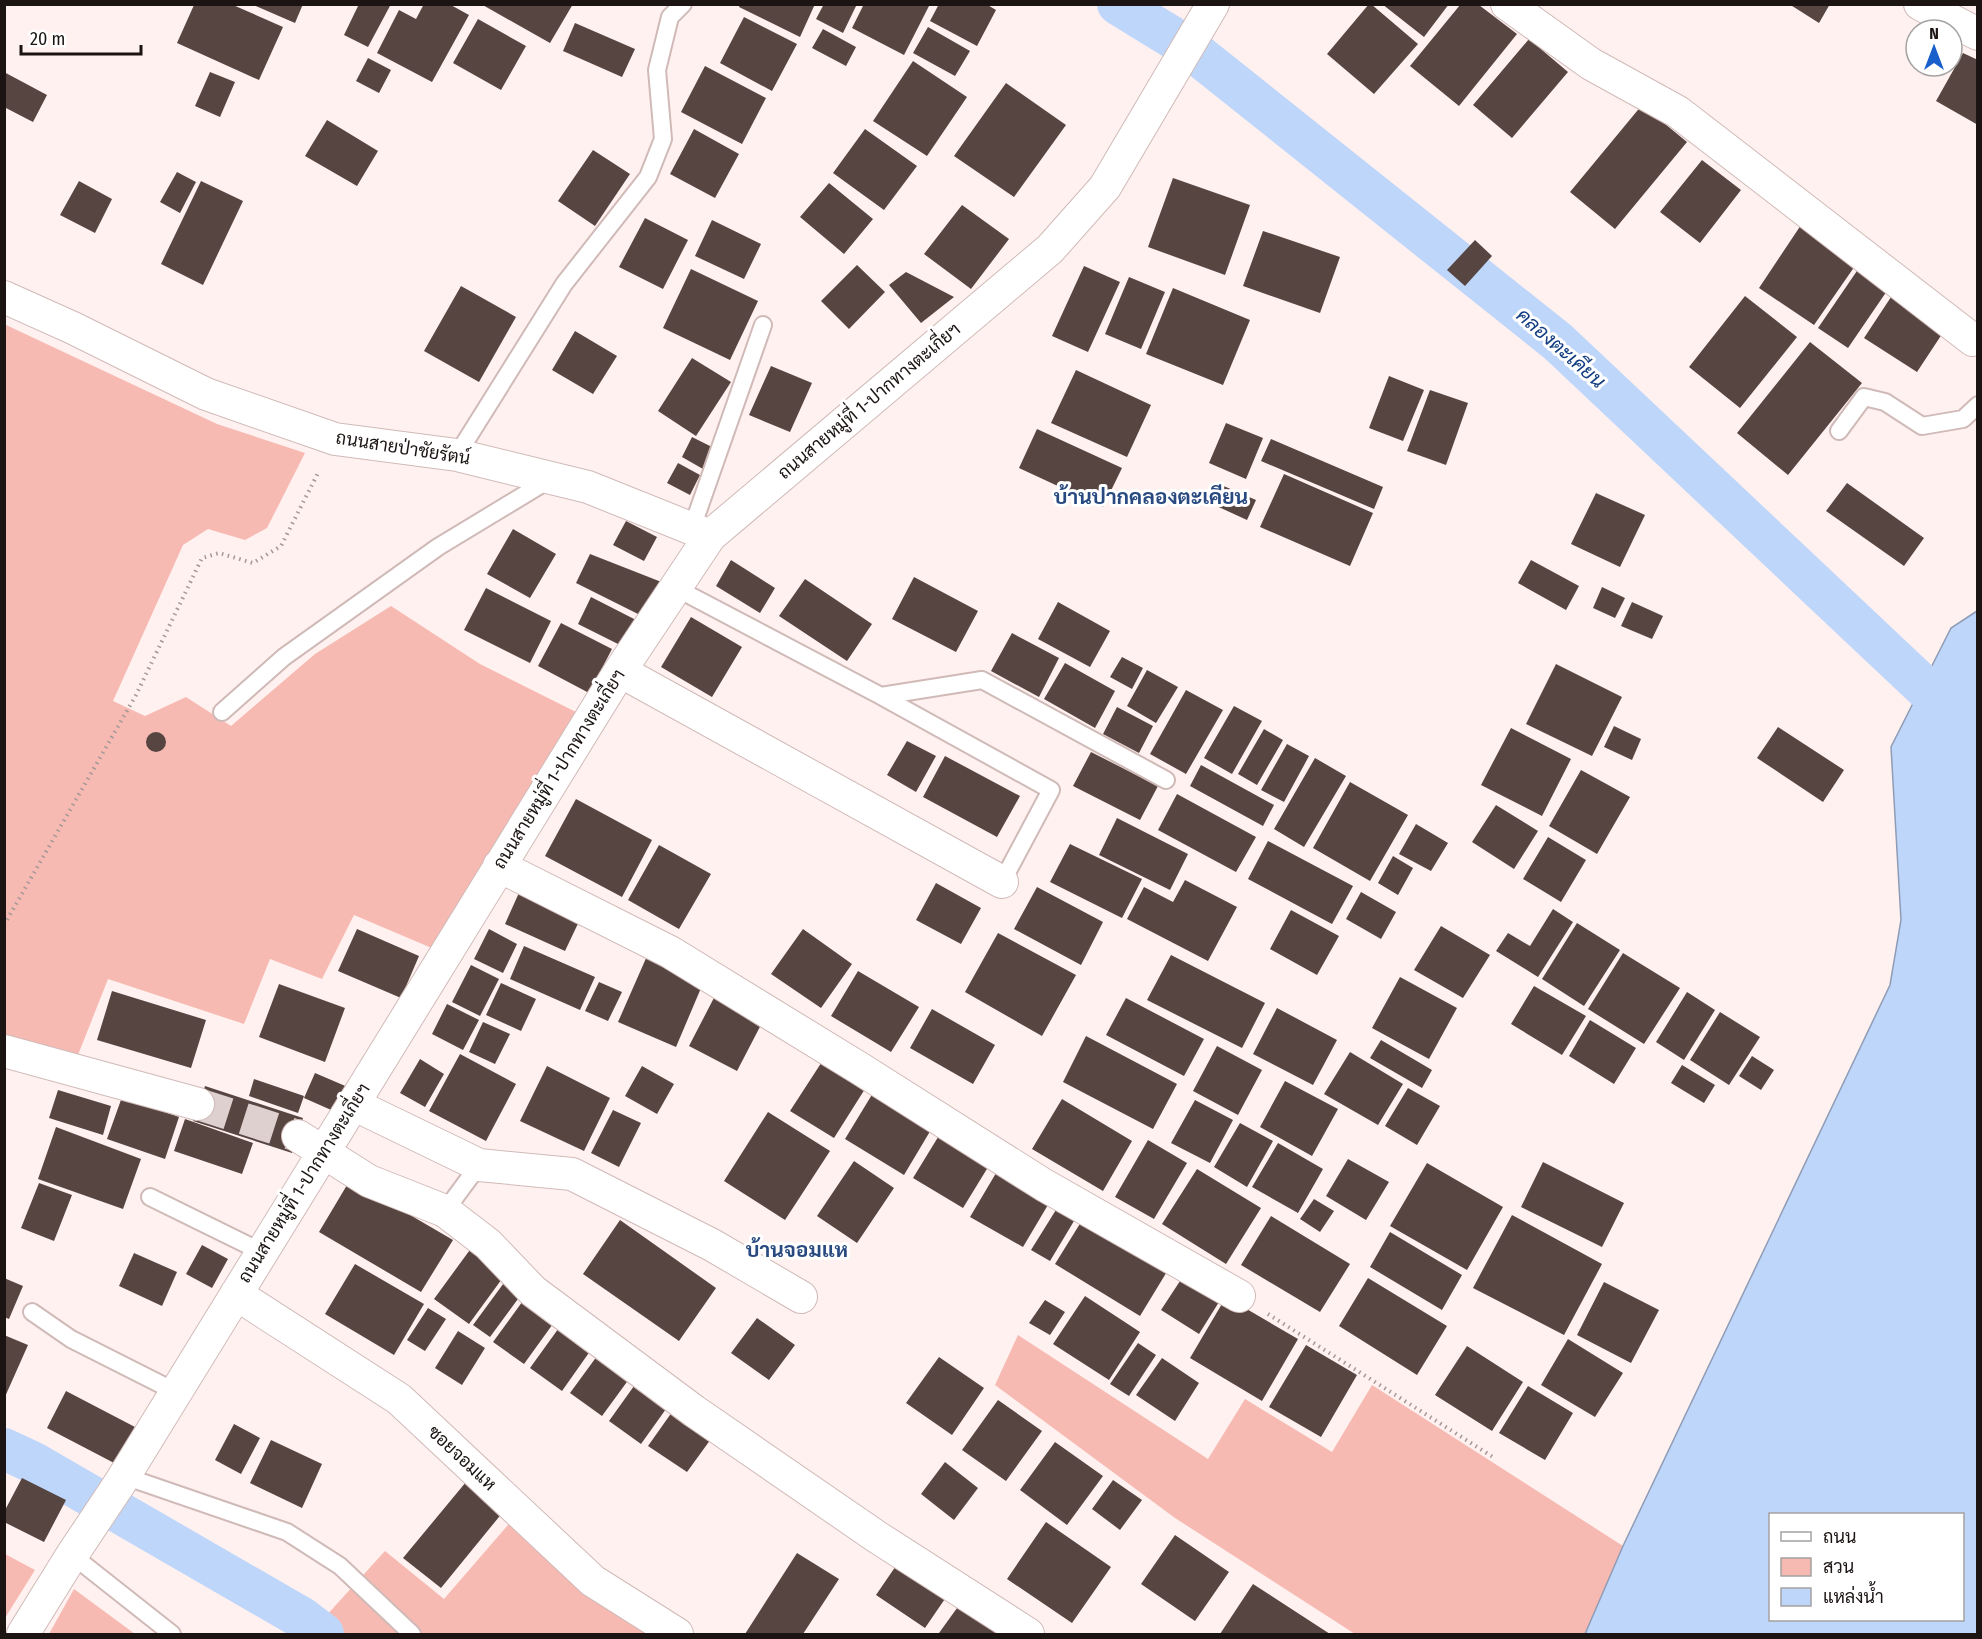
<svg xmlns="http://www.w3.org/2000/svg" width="1982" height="1639" font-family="'Fira Sans Condensed',Sarabun,sans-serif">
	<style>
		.green { fill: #f7bab3 }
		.water { fill: #bfd6fb; stroke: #8e9cb5; stroke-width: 1.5; fill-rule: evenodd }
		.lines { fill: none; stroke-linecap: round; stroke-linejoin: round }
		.canal { stroke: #bfd6fb; stroke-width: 42 }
		.building { fill: #574542 }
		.minor-tunnel { stroke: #ddd0ce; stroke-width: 32; stroke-dasharray: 32 16; stroke-linecap: butt }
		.service-casing { stroke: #d0bab8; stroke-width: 20 }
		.minor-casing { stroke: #d0bab8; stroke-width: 34 }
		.path { stroke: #a49897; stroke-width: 4; stroke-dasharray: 1.5 4.5; stroke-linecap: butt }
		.service { stroke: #fff; stroke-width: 16 }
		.minor { stroke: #fff; stroke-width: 32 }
		.labels { text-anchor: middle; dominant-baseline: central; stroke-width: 6; stroke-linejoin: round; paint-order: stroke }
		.street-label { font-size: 18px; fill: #1b1413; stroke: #fff }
		.water-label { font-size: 20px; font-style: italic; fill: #133e82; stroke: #fff }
		.quarter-label { font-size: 21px; font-weight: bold; fill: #284a80; stroke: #fff }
	</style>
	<rect width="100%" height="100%" fill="#fff1ef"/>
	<path class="green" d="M4,324l213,100 88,29 -38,75 -22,12 -37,-11 -25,16 -70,156 32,15 41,-19 45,29 84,-72 76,-48 89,58 102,51 -148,234 -80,-34 -32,64 -52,-20 -26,65 -136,-45 -30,76 -73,-19z
		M1018,1335l190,124 37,-60 87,53 40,-67 251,161 -38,88h-230l-180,-116 -180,-133z
		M514,1518l141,116h-309l-21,-17 60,-66 59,48z
		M5,1554l30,16 -30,48z
		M74,1589l61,45h-86z"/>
	<path class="water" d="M1977,611v1023h-392l38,-88 267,-561 11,-65 -10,-173 60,-119zM1770,1514h192v106h-192z"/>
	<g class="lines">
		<path class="canal" d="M1118,4l70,43 370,295 381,359 39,20
			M4,1449l28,13 270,156 21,16"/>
	</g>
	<path class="building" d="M251,4h52l-8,19z
		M359,4h32l-23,43 -24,-12z
		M424,4h25l20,11 -37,67 -55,-29 22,-43 17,9z
		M481,4h92l-23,39z
		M740,4h75l-15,33 -61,-30z
		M824,4h33l-14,29 -27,-14z
		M864,4h66l-26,51 -52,-27z
		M939,4h47l10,6 -19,36 -47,-25z
		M1369,4h2l47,40 -44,50 -47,-40z
		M1382,4h67l-25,33z
		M1789,4h41l-11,19z
		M194,5h39l50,22 -24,53 -82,-37z
		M1460,5h19l38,29 -58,72 -49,-40z
		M744,17l53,27 -25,47 -52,-28z
		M478,19l48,27 -25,44 -48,-27z
		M575,23l60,26 -13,28 -59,-26z
		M928,27l42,24 -15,25 -42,-23z
		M823,29l33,18 -10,19 -34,-18z
		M1529,39l39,33 -56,66 -39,-33z
		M1963,53l15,7v65l-42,-24z
		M368,58l23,12 -12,23 -23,-12z
		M913,61l54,36 -40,59 -54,-35z
		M705,66l61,32 -24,46 -61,-32z
		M4,72l43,23 -14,27 -29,-15z
		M210,72l25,10 -15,35 -25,-11z
		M1006,83l60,42 -52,72 -60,-41z
		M1642,105l45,37 -72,87 -45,-37z
		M327,120l51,31 -21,35 -52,-30z
		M694,129l45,25 -24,44 -45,-24z
		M865,129l52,37 -33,44 -51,-37z
		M593,150l37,24 -35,52 -37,-25z
		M1702,160l39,30 -41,53 -40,-31z
		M177,172l19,10 -16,31 -20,-11z
		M1173,178l77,27 -25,70 -77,-28z
		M79,181l33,18 -17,34 -35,-18z
		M201,181l42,20 -40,84 -42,-21z
		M829,183l44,36 -29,35 -44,-37z
		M962,205l47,34 -38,50 -47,-35z
		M645,218l43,22 -25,49 -44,-22z
		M712,220l49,24 -17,35 -49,-23z
		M1801,225l56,38 -43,62 -55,-37z
		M1263,231l77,26 -20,56 -77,-27z
		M1475,240l17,16 -27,30 -18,-16z
		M857,265l28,27 -36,37 -28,-28z
		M1861,265l30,20 -43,63 -30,-20z
		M1084,266l36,16 -32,70 -36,-16z
		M691,269l67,32 -28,59 -67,-32z
		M906,272l48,25 -33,26 -32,-38z
		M1129,277l36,15 -24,57 -36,-15z
		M461,286l55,31 -37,65 -55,-31z
		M1173,288l77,32 -27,65 -77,-31z
		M1895,291l53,34 -31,47 -53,-34z
		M1745,296l52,41 -57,71 -51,-41z
		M575,331l42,25 -24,38 -41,-24z
		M1810,342l52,41 -74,92 -51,-42z
		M692,358l39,24 -35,54 -38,-25z
		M771,366l41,17 -22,49 -41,-17z
		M1076,370l75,35 -24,52 -76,-34z
		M1389,376l35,14 -21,51 -34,-13z
		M1430,390l38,13 -22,62 -39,-14z
		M1226,423l37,15 -17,41 -37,-16z
		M1037,429l85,39 -19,39 -84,-39z
		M692,437l22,11 -11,21 -21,-12z
		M1271,439l112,48 -9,22 -113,-48z
		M678,463l22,12 -10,20 -23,-12z
		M1284,474l89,39 -23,53 -90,-39z
		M1847,483l77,55 -20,28 -78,-55z
		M1219,484l37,16 -9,20 -37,-17z
		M1596,493l49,22 -25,52 -49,-23z
		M626,521l31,16 -13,24 -31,-16z
		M513,529l43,25 -26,44 -43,-24z
		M590,554l74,29 -18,35 -70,-35z
		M731,560l44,28 -15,25 -44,-27z
		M1531,560l48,26 -13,24 -48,-27z
		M914,577l64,34 -22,41 -64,-33z
		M805,579l67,45 -25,37 -68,-45z
		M1602,587l23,11 -10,20 -22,-10z
		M486,588l65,33 -21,42 -66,-33z
		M591,597l45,23 -14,26 -44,-22z
		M1058,602l52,29 -20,36 -52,-28z
		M1632,602l31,14 -11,23 -31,-13z
		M691,617l51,30 -30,50 -51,-30z
		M561,623l51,26 -23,44 -51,-27z
		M1012,633l47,25 -20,39 -48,-26z
		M1122,657l21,11 -11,21 -22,-12z
		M1065,663l50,28 -20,37 -51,-29z
		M1556,664l66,33 -30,59 -66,-32z
		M1147,670l31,17 -22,36 -29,-17z
		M1186,690l37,20 -37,64 -36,-20z
		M1234,706l28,15 -30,53 -28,-16z
		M1117,707l36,19 -14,27 -36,-19z
		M1614,726l27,13 -9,21 -28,-13z
		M1778,727l66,43 -21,32 -66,-44z
		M1511,728l60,31 -29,57 -61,-31z
		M1264,729l19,11 -26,45 -19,-11z
		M146 742a10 10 0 1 1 20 0a10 10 0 1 1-20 0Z
		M907,741l29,15 -20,36 -29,-17z
		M1287,744l22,12 -25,46 -23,-12z
		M1091,752l67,34 -18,34 -67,-34z
		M945,756l75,40 -23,41 -74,-40z
		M1315,758l31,18 -42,71 -30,-18z
		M1201,765l73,40 -11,21 -73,-40z
		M1581,770l49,27 -33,57 -48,-28z
		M1350,782l58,33 -38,66 -57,-33z
		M1177,794l79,43 -20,35 -78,-42z
		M576,799l76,41 -30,57 -77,-41z
		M1496,805l42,26 -24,38 -42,-27z
		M1117,818l71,36 -18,36 -71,-35z
		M1416,824l32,19 -17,28 -32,-17z
		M1548,837l38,23 -25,42 -38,-23z
		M1268,841l85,45 -21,38 -84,-45z
		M1070,844l72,35 -20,39 -72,-36z
		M659,845l52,29 -32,55 -51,-29z
		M1393,856l20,12 -15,27 -20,-12z
		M1185,880l52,27 -29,54 -81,-42 17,-32 29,15z
		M936,883l45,25 -20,36 -45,-24z
		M522,886l61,27 -18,38 -60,-27z
		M1037,887l66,35 -22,43 -67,-36z
		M1361,892l35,20 -15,27 -35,-20z
		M1553,909l20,13 -35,55 -42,-26 12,-18 22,13z
		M1291,910l48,26 -22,39 -47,-26z
		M1577,923l43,27 -36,56 -42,-27z
		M1441,926l49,29 -27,43 -49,-28z
		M357,929l62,27 -18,42 -63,-27z
		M489,929l28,15 -14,29 -29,-14z
		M803,929l49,35 -31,44 -50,-34z
		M998,933l78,42 -34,61 -77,-44z
		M524,946l71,31 -15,33 -70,-31z
		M1623,953l57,35 -36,56 -56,-35z
		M1171,955l94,48 -23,45 -95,-48z
		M647,956l57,25 -28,66 -58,-25z
		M471,965l28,14 -19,37 -28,-14z
		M858,971l61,36 -28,45 -60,-36z
		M1400,977l57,31 -28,51 -57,-31z
		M599,982l23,10 -14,29 -23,-10z
		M501,983l35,16 -15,32 -35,-16z
		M279,984l66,24 -20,54 -66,-25z
		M1534,986l52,30 -24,39 -51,-31z
		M112,991l94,29 -15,48 -94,-28z
		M717,992l48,25 -28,54 -48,-25z
		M1687,992l28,18 -31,50 -28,-18z
		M1126,998l78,41 -20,37 -78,-41z
		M447,1004l32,16 -16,30 -31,-16z
		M1277,1008l60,32 -24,45 -60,-31z
		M932,1009l63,36 -22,39 -63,-36z
		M1720,1012l40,25 -31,48 -39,-25z
		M1590,1020l46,28 -22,36 -45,-28z
		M483,1022l27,12 -15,30 -26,-12z
		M1086,1036l91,48 -24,45 -90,-47z
		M1381,1040l51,30 -10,18 -52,-30z
		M1217,1046l45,24 -24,45 -45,-24z
		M1350,1052l53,32 -25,41 -54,-31z
		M460,1054l56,30 -30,57 -57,-30z
		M827,1054l43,27 -36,57 -44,-27z
		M1752,1056l22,14 -13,20 -22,-14z
		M420,1059l24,15 -19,33 -25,-14z
		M1682,1065l33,20 -11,18 -33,-20z
		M547,1066l63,32 -26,53 -64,-30z
		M642,1066l32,18 -17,30 -32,-18z
		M315,1073l35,15 -12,25 -34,-15z
		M254,1079l50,17 -6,17 -49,-17z
		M1285,1081l53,28 -26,47 -52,-29z
		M205,1086l98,32 -11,35 -99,-32z
		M876,1088l59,35 -31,52 -59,-36z
		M1408,1088l32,18 -23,39 -32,-19z
		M58,1090l53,16 -8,29 -54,-17z
		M122,1097l57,20 -14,42 -58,-20z
		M1062,1099l70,42 -29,50 -71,-42z
		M1195,1100l38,20 -23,43 -39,-20z
		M613,1110l28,13 -22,44 -28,-14z
		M768,1112l62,39 -45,69 -61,-39z
		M185,1119l68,24 -11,31 -68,-23z
		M1240,1123l33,18 -26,46 -33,-20z
		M56,1127l85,32 -18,50 -85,-30z
		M943,1129l50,30 -30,49 -50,-30z
		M1148,1140l39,23 -33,56 -39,-22z
		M1278,1143l45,26 -25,44 -46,-26z
		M1348,1159l41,23 -23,38 -40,-24z
		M854,1161l40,27 -37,55 -40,-27z
		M1543,1162l81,41 -22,44 -81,-40z
		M1002,1163l53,30 -32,54 -53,-30z
		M1427,1163l76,44 -36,63 -77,-44z
		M1197,1169l64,39 -35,56 -64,-40z
		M350,1180l103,60 -32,52 -102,-60z
		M39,1183l33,12 -18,46 -33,-13z
		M1314,1199l20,12 -14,21 -20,-13z
		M1059,1205l18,11 -27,45 -19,-11z
		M1086,1214l85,51 -31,51 -85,-52z
		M1512,1215l90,49 -38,71 -91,-47z
		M1271,1216l79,48 -30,48 -79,-47z
		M620,1220l96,68 -37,53 -96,-67z
		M1390,1232l72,43 -20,35 -72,-43z
		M202,1245l26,14 -16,29 -26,-14z
		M472,1247l35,25 -38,52 -35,-25z
		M134,1253l43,19 -15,34 -43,-20z
		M355,1264l69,40 -30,51 -69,-41z
		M509,1276l17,12 -36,49 -17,-12z
		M4,1278l19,8 -14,33 -5,-2z
		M1182,1278l37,24 -20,32 -38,-24z
		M1368,1278l79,48 -30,49 -78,-49z
		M1604,1282l55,28 -28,53 -54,-28z
		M1085,1296l55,36 -31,48 -56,-36z
		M1226,1297l72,42 -36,62 -72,-43z
		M525,1298l30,23 -31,43 -31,-22z
		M1045,1300l20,12 -15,23 -21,-12z
		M428,1308l18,11 -21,32 -18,-11z
		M757,1318l38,27 -26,35 -38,-27z
		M561,1325l32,22 -31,44 -32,-23z
		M458,1331l27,17 -23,37 -27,-17z
		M4,1335l24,10 -24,54z
		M1568,1339l55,34 -28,44 -54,-32z
		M1138,1343l18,12 -27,41 -19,-12z
		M1306,1345l51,30 -36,62 -52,-30z
		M1467,1346l56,36 -31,49 -57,-36z
		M600,1352l32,23 -30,41 -32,-23z
		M939,1357l45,31 -32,47 -46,-32z
		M1162,1358l37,25 -24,38 -39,-26z
		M639,1379l32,23 -30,42 -32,-23z
		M1528,1386l45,27 -28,47 -46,-27z
		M66,1391l69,36 -19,37 -69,-36z
		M998,1400l44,31 -36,50 -44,-31z
		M677,1405l39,27 -29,40 -39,-26z
		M234,1424l26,14 -19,36 -26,-14z
		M271,1440l51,24 -20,44 -52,-25z
		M1055,1442l48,34 -36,49 -47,-35z
		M945,1462l33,26 -24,32 -33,-26z
		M22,1478l44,22 -22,42 -40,-20v-10z
		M1113,1480l29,20 -22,30 -28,-21z
		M466,1482l37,30 -62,76 -38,-30z
		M1046,1522l65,45 -39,56 -65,-44z
		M1175,1535l54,37 -34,49 -54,-37z
		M797,1553l42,26 -36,55h-58z
		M902,1557l49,33 -26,38 -49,-33z
		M1253,1584l77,50h-110z
		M965,1597l36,37h-60l-2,-1z"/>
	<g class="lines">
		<path class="minor-tunnel" d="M198,1104l100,32"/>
		<defs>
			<path id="service" d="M1839,431l25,-34 21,5 37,24 41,-7 15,-14
				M457,455l107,-171 84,-107 15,-38 -6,-69 13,-53 13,-13
				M692,528l71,-203
				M674,587l207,109 101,-16 184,100
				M881,696l170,94 -49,92
				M222,712l62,-55 154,-110 114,-69
				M150,1197l112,55
				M445,1211l34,-46
				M32,1312l39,27 105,53
				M124,1476l163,56 53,34 72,68
				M72,1555l100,79"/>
			<path id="minor" d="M1507,4l84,60 87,48 295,228
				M1920,4l58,30
				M4,297l69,31 133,66 129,45 122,16 131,32 122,49
				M620,671l382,211
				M499,866l171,86 189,116 185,117 195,111
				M4,1051l194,53
				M353,1104l126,61 93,9 140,71 89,52
				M298,1136l71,45 76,30 43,33 45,47 161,120 183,126 151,97
				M236,1294l163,105 194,182 84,53
				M23,1634l49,-79 48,-72 500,-812 90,-135 340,-287 55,-62 108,-183"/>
		</defs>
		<use href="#service" class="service-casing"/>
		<use href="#minor" class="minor-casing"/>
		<path class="path" d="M4,925l132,-230 66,-137 17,-5 34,10 28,-17 38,-75
			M1268,1314l225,143"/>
		<use href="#service" class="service"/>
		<use href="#minor" class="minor"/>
	</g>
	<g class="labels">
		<g class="street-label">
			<text transform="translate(869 401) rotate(-40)">ถนนสายหมู่ที่ 1-ปากทางตะเกี่ยฯ</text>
			<text transform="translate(403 448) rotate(9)">ถนนสายป่าชัยรัตน์</text>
			<text transform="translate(559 769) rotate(-58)">ถนนสายหมู่ที่ 1-ปากทางตะเกี่ยฯ</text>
			<text transform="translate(304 1183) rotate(-58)">ถนนสายหมู่ที่ 1-ปากทางตะเกี่ยฯ</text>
			<text transform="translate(462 1458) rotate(43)">ซอยจอมแห</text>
		</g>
		<g class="water-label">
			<text transform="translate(1561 348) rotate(41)">คลองตะเคียน</text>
		</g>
		<g class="quarter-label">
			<text x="1151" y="497">บ้านปากคลองตะเคียน</text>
			<text x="797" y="1250">บ้านจอมแห</text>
		</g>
	</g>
	<rect width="1982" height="1639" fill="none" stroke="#1b1413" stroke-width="12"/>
	<rect x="1769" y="1513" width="195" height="108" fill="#ffffff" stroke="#a4a1a1" stroke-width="1.5"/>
	<rect x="1781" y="1532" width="30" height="9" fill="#ffffff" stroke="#a4a1a1" stroke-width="1.5"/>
	<text x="1823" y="1543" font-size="18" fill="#1b1413">ถนน</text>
	<rect x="1781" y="1558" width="30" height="18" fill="#f7bab3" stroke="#a4a1a1" stroke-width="1.5"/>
	<text x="1823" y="1573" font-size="18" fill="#1b1413">สวน</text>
	<rect x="1781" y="1588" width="30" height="18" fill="#bfd6fb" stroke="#a4a1a1" stroke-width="1.5"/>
	<text x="1823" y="1603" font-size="18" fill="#1b1413">แหล่งน้ำ</text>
	<g transform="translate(1934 48)"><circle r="28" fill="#ffffff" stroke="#a4a1a1" stroke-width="1.5"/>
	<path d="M0-4.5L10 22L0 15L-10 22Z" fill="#195fcb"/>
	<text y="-9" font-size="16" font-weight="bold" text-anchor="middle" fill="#1b1413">N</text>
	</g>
	<path d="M21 45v9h120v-9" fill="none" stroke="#1b1413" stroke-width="3"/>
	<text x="30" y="45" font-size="18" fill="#1b1413" stroke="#ffffff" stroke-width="4.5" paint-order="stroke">20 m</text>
</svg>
